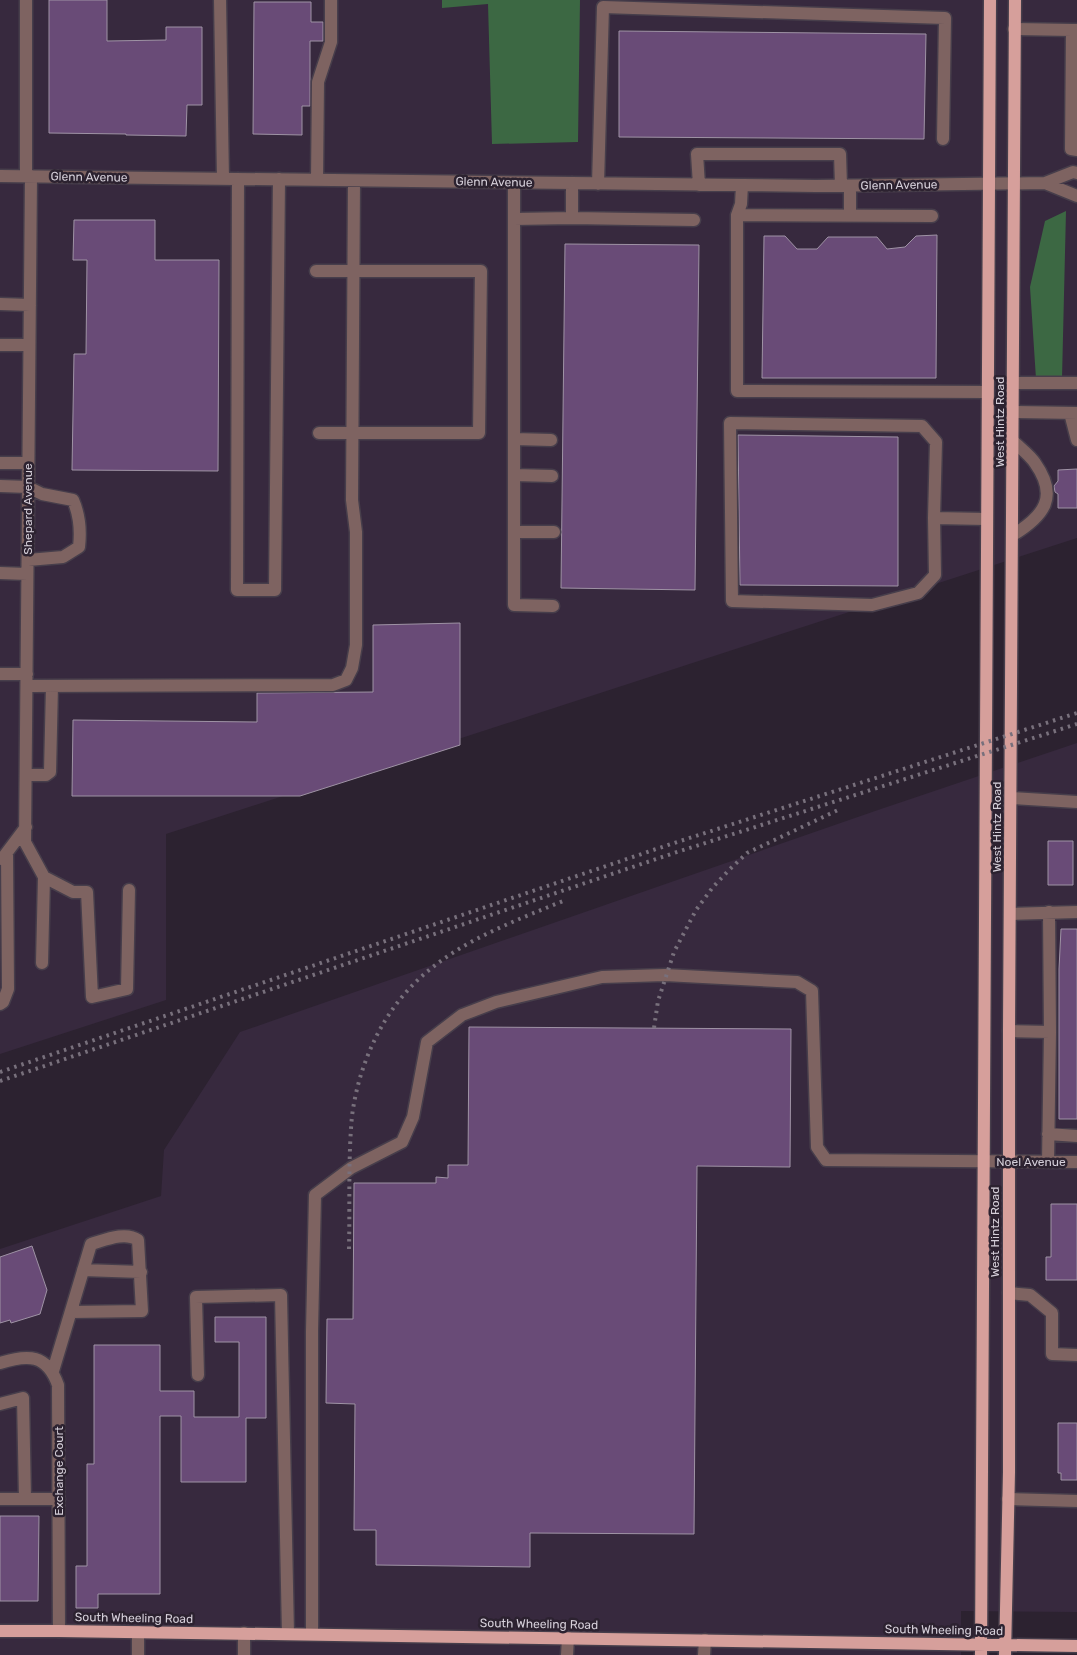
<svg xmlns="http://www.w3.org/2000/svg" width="1077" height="1655" font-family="Rubik,sans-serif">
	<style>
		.built { fill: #37293e }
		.forest { fill: #3c6843 }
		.building { fill: #694b77; stroke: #9f93a5 }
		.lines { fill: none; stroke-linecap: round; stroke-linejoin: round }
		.minor-casing { stroke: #473e4b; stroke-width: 15 }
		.major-casing { stroke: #473e4b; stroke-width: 15 }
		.minor { stroke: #7e6361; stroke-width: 12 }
		.major { stroke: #d69f9b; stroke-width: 12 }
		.rail { stroke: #78707c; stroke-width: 4; stroke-dasharray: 2.5 5; stroke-linecap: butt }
		.labels { text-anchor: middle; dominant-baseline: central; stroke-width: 5; stroke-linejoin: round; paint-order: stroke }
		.street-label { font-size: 12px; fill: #d5cfd9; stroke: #2c2230 }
	</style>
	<rect width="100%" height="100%" fill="#2c2230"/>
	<path class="built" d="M0,0h1077v538l-911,296v166l-166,54z
		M1077,743v869l-116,-1v44h-961v-406l161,-53 3,-46 76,-118 638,-222z"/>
	<path class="forest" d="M442,0h138l-2,142 -86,2 -4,-140 -46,4z
		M1066,211l-4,168h-26l-6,-92 15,-66z"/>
	<path class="building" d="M49,0h58v41l59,-1v-13h36v78h-15l-1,31 -60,-1v-1l-77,-1z
		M254,2h57v20h12v19h-13v65h-8v29l-49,-1z
		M619,31l307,3 -2,105 -305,-2z
		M74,220h81v40h64l-1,211 -146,-1 2,-116h12l1,-94h-14z
		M937,235l-1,143h-174l2,-142h21l12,13h20l11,-12h49l10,12 18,-2 11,-11z
		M565,244l134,1 -4,345 -134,-2z
		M738,435l160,2v149l-158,-1z
		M1077,469v39h-19v-14l-3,-2 -1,-6 4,-5v-11z
		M460,623v122l-160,51h-228l1,-76 184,2v-29l116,-1v-67z
		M1048,841h25v44h-25z
		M1061,929h16v190h-18v-150z
		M469,1027l322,2 -1,138 -93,-1 -3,368 -164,-1v34l-154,-2v-35h-22l1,-126 -29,-1 1,-84h26l1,-136h82v-6l12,1v-13h20z
		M1051,1204h26v76h-31v-23h5z
		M32,1246l15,44 -7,24 -29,9 -1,-3 -10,3v-66z
		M215,1317h51v101h-20v64h-65v-66h-21v178h-62v14h-22v-42h11v-102h7v-119h66v46h34v26h45v-75h-24z
		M1058,1423h19v57h-16v-7h-3z
		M0,1516h39l-1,85h-38z"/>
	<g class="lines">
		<defs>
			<path id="minor" d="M220,0l3,179
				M1014,29l58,1
				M1077,30h-5l-1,119 6,1
				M0,176l816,10 229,-3 28,-11 4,1
				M26,176v-176
				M31,176l-6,666 19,35 -2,86
				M238,179l-1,411h38l4,-411
				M317,180l1,-98 13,-40v-42
				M514,183v422l39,1
				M572,183v35l122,2
				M1045,183l32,13
				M598,184l5,-177 342,11 -2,121
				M699,185l-2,-31h143l1,32
				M737,215l4,-11 1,-19
				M850,216v-30
				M932,216l-195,-1v176l250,1
				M514,219l58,-1
				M316,271h165l-2,162h-160
				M0,304l30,1
				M0,345h29
				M1014,383h63
				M1013,412l64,1
				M1070,413l7,27
				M514,439l37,1
				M0,463h28
				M514,475l38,1
				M0,486l28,1 14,7 31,6c7,16 8,30 6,47l-16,10 -35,3
				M934,518l1,57 -17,18 -46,12 -140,-4 -2,-178 192,3 14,16 -2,76 52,1
				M514,532h40
				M1013,535c31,-19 46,-38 22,-72 -5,-8 -15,-15 -22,-22
				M0,573l27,1
				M0,674h27
				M27,686l306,-1 13,-5 6,-12 4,-23v-113l-4,-32 2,-319
				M26,775h20l4,-3 2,-86
				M1011,798l66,4
				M2,859l24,-32
				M44,877l29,15h14l5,105 35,-8 2,-99
				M1010,914l67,-2
				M0,1004l3,-2 5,-13 -1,-136
				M1009,1031l41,1 -1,-120
				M1048,1134l29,2
				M1048,1162l2,-130
				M83,1270l58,2
				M1009,1293l21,2 22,18v41l25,1
				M0,1363c28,-9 47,-9 58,22l1,246
				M53,1371l38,-127c14,-4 34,-13 47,-4l4,71 -71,1
				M198,1375l-2,-78 85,-2 7,339
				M0,1404l23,-6 2,101
				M0,1499h59
				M1008,1499l69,2
				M138,1632v23
				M244,1633v22
				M312,1634v-303l3,-136 36,-27 51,-26 11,-25 14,-75 35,-27 34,-13 106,-25 63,-2 132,7 15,9 5,156 9,13 251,2
				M567,1655l1,-17
				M704,1655l1,-15"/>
			<path id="major" d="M0,1631h59l1018,15
				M981,1655l9,-1655
				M1005,1655l4,-183v-441l6,-1031"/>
		</defs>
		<use href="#minor" class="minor-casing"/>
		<use href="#major" class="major-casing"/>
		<use href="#minor" class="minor"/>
		<use href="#major" class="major"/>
		<path class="rail" d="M654,1028l4,-27 16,-49 22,-42 17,-23 17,-18 17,-16 91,-43
			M0,1072l671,-228 406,-131
			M0,1081l674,-228 403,-129
			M349,1249c1,-44 -1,-90 3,-133 3,-23 9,-45 18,-66 38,-89 110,-115 193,-149"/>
	</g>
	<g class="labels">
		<g class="street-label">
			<text transform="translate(89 177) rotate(1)">Glenn Avenue</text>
			<text transform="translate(494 182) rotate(1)">Glenn Avenue</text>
			<text transform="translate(899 185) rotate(-1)">Glenn Avenue</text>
			<text transform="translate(1000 422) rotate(-90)">West Hintz Road</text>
			<text transform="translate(28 509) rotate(-90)">Shepard Avenue</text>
			<text transform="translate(997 827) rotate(-90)">West Hintz Road</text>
			<text x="1031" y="1162">Noel Avenue</text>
			<text transform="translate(995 1232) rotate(-90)">West Hintz Road</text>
			<text transform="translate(59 1471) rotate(-90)">Exchange Court</text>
			<text transform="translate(134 1618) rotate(1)">South Wheeling Road</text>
			<text transform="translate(539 1624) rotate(1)">South Wheeling Road</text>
			<text transform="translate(944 1630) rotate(1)">South Wheeling Road</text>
		</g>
	</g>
</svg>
